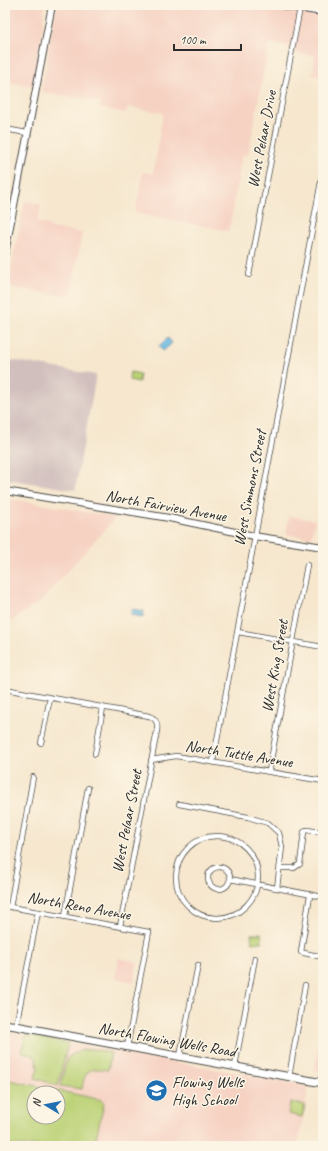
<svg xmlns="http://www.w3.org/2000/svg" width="328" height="1151" font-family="Caveat,sans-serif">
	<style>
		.built { fill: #f6d2c3; fill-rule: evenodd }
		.industrial { fill: #d1bfbd }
		.green { fill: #bbd276; stroke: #737e50; fill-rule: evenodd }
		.water { fill: #67bae3; stroke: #497287 }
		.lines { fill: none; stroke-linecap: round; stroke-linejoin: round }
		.minor-casing { stroke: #494743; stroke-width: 6 }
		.tertiary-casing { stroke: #494743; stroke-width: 8 }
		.primary-casing { stroke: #494743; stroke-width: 9 }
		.trunk-casing { stroke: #494743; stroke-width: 10 }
		.minor { stroke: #fff; stroke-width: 4.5 }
		.tertiary { stroke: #fff; stroke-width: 6 }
		.primary { stroke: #fff; stroke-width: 7 }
		.trunk { stroke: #fff; stroke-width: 8 }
		.labels { text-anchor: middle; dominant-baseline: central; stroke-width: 3; stroke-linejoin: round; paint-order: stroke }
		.street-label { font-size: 16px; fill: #2b2b2b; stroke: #fcf5e5 }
		.poi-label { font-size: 16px; fill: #2b2b2b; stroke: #fcf5e5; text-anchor: start }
	</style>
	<rect width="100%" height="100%" fill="#fcf5e5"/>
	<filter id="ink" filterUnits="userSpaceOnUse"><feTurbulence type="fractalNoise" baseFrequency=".025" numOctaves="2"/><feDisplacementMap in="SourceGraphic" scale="8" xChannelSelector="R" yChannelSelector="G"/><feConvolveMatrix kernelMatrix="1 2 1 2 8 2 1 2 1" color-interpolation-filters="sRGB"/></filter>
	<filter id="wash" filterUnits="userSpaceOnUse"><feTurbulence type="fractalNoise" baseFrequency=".012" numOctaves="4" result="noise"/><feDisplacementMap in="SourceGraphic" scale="16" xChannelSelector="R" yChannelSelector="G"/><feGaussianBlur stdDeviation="0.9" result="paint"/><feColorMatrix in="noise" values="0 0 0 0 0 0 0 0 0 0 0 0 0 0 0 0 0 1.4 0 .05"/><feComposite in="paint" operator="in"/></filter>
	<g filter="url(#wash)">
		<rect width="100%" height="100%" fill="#f6e7ce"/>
		<path class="built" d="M5,5h40l-3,29 -9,52 -28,-5z
			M56,5h200l67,11v61l-11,-2 3,-19 -26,-5 1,-5 -21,-3 -21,112h-6l-13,76 -94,-18 8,-41 10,2 10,-61 -35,-6 -2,6 -26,-5 1,-6 -60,-10z
			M25,201l16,3 -3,18 8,2 6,4 30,5 -11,60 -5,3 -59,-9z
			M5,498l111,19 -75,84 -36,24z
			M289,516l26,4 -4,18 -25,-4z
			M119,958l19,4 -4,20 -19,-4z
			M323,1026v47l-9,-2z
			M5,1031l304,55 -11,59 -16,-3 -1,4h-276zM34,1093h24v24h-24z"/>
		<path class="industrial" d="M5,359l91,16 -21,115 -70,-11z"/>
		<path class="green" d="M130,372l10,2 -1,8 -10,-2z
			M261,933l1,9 -10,1 -1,-9z
			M26,1035l42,8 -10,43 -23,-8 3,-11 -3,-11 -14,-5z
			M92,1049l19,4 -3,17c-19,-3 -23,0 -26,19l-22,-3 7,-28 11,-7z
			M9,1080l93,20 2,4 -10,42h-89v-48zM34,1093h24v24h-24z
			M291,1102l14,3 -3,12 -14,-3z"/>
		<path class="water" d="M168,338l4,5 -9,8 -4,-5z
			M132,609l12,2 -1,6 -12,-2z"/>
	</g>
	<g filter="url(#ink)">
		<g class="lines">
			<defs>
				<path id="minor" d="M5,129l22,4
					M249,275l51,-267
					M238,632l85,15
					M5,689l144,27c8,3 9,8 8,15l-37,195
					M41,743l9,-45
					M95,754l8,-46
					M151,760l25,-4 147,25
					M213,762l110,-591
					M269,771l38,-206
					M322,781l1,-8
					M179,804l69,13 20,6 11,10 3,14 -5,41
					M176 877a41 41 0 1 1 82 0a41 41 0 1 1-82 0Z
					M208 878a11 11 0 1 1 22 0a11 11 0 1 1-22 0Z
					M280,868h14l6,-4 4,-32 2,-2 17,2
					M230,879l93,18
					M310,895l-9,57 3,1 19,4
					M5,906l144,26 -22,115
					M10,907l23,-130
					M65,916l23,-128
					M16,1026l22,-114
					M180,1056l18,-91
					M235,1066l20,-108
					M289,1077l16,-92"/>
				<path id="tertiary" d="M5,253l47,-248
					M5,491l164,27 85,18 69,11"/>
				<path id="primary" d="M5,1024l318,59"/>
				<path id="trunk" d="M285,5l38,6"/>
			</defs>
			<use href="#minor" class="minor-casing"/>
			<use href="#tertiary" class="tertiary-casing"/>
			<use href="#primary" class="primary-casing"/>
			<use href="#trunk" class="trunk-casing"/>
			<use href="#minor" class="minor"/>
			<use href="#tertiary" class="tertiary"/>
			<use href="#primary" class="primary"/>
			<use href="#trunk" class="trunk"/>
		</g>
	</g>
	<defs>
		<symbol id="school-disc" viewBox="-11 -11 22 22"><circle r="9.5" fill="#1f6fb2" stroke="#fcf5e5"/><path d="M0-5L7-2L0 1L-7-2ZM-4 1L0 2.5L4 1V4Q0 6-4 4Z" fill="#fff"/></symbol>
	</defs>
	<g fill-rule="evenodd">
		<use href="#school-disc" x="144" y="1078" width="25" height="25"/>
	</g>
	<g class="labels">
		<g class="street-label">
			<text transform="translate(262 139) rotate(-79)">West Pelaar Drive</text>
			<text transform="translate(250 488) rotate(-79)">West Simmons Street</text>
			<text transform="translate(166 506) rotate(10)">North Fairview Avenue</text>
			<text transform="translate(275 666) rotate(-80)">West King Street</text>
			<text transform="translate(239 754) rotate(9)">North Tuttle Avenue</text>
			<text transform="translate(127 821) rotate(-79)">West Pelaar Street</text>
			<text transform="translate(79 906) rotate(10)">North Reno Avenue</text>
			<text transform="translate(167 1040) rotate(10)">North Flowing Wells Road</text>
		</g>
		<g class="poi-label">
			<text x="172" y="1082">Flowing Wells<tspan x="172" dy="18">High School</tspan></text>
		</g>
	</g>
	<rect width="328" height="1151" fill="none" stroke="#fcf5e5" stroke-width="20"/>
	<g transform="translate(46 1105) rotate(280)"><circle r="19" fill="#fcf5e5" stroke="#a8a49b"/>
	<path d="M0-3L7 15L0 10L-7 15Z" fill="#1f6fb2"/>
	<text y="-6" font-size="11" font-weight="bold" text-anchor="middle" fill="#2b2b2b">N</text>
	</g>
	<path d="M174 44v6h67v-6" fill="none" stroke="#2b2b2b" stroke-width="2"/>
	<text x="180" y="44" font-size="12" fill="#2b2b2b" stroke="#fcf5e5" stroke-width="3" paint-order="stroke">100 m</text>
</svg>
